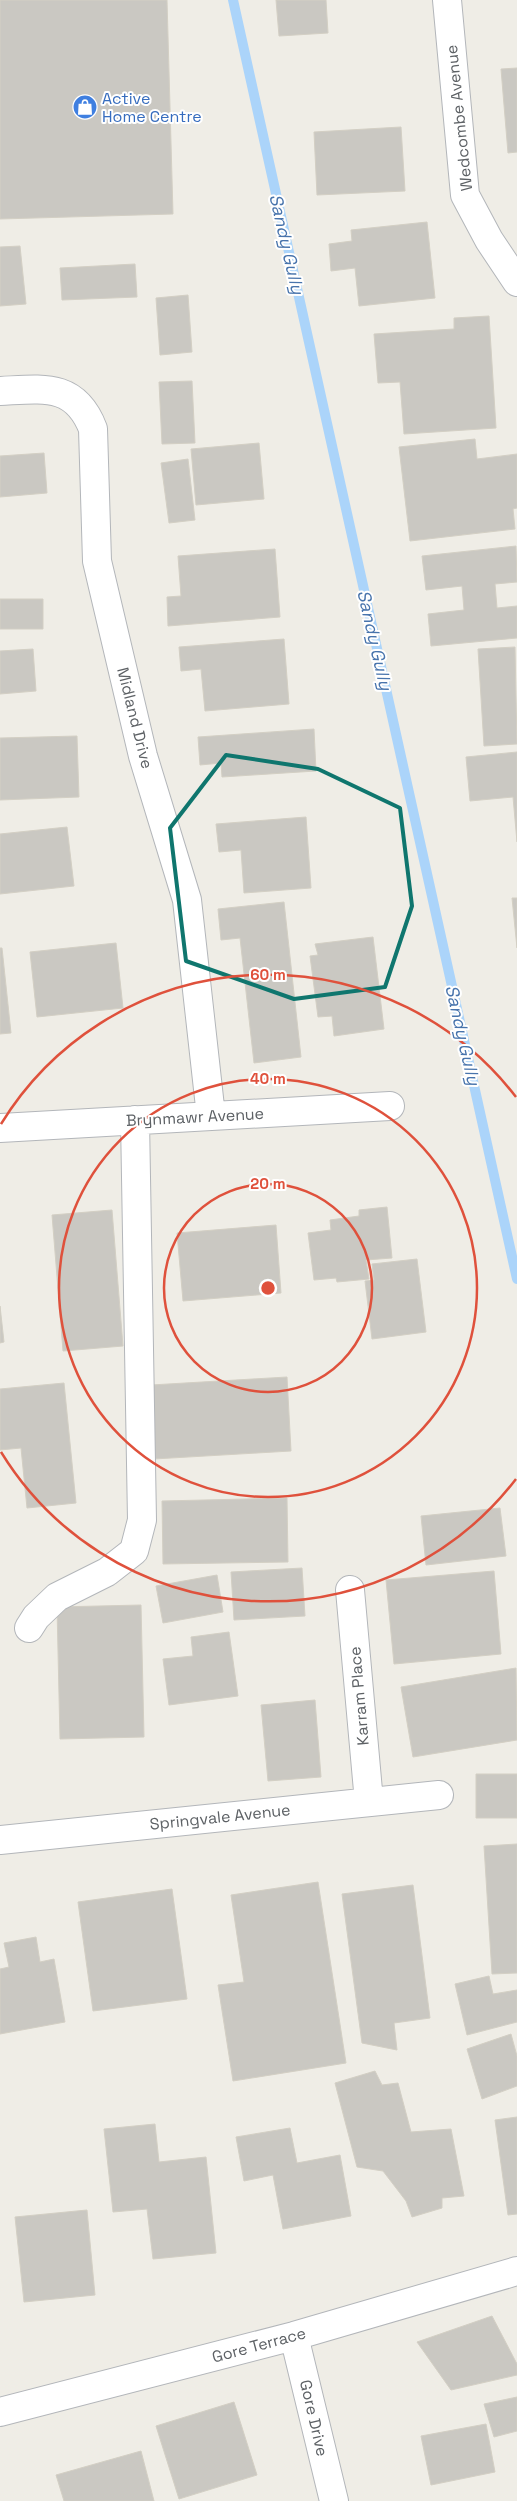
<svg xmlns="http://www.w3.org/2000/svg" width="517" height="2501" font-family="'Space Grotesk',sans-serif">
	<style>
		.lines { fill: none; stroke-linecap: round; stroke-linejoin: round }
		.stream { stroke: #abd4fa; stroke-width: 10 }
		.building { fill: #cac8c2; stroke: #d3cfc4 }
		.minor-casing { stroke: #b3b6ba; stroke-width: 30 }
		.minor { stroke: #fff; stroke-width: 28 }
		.marked { fill: none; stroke: #0f766e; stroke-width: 4; stroke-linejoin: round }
		.ring { fill: none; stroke: #df513c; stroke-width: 2.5 }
		.labels { text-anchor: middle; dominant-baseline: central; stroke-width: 4; stroke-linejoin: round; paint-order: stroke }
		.shop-label { font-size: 16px; fill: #366cbe; stroke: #fff; text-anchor: start }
		.street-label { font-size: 16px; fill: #5d6165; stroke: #fff }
		.water-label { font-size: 18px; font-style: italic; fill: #4874ac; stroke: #fff }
		.centre { fill: #df513c; stroke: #fff; stroke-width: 2.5 }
		.ring-label { font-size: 15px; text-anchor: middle; font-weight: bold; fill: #df513c; stroke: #fff; stroke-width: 4; stroke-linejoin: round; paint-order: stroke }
	</style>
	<rect width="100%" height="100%" fill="#efede6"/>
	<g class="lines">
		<path class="stream" d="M233,0l284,1279"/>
	</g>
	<path class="building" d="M0,0h167l6,214 -173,5z
		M276,0h50l2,33 -49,3z
		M517,68v84l-9,1 -7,-84z
		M401,127l4,64 -88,4 -3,-63z
		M427,222l8,76 -76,8 -4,-38 -24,3 -2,-27 23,-3 -1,-11z
		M20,246l6,58 -26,2v-59z
		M135,264l2,33 -75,3 -2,-32z
		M188,295l4,57 -32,3 -4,-57z
		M489,316l7,112 -92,6 -4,-52 -22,1 -4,-49 80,-5v-11z
		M192,381l3,62 -33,1 -3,-62z
		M475,439l2,20 40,-5v54l-4,1 2,20 -105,12 -11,-94z
		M259,443l5,56 -68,6 -5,-56z
		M44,453l3,40 -47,4v-41z
		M188,459l7,61 -26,3 -8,-60z
		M516,546l1,36 -22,2 2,24 20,-2v32l-86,8 -3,-32 36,-4 -2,-24 -36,4 -4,-34z
		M275,549l5,68 -112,9 -1,-29 14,-1 -3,-40z
		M0,599h43v30h-43z
		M284,639l5,65 -84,7 -4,-42 -20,2 -2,-24z
		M515,647l2,97 -33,2 -6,-97z
		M33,649l3,42 -36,3v-43z
		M314,729l2,42 -94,6 -1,-14 -21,2 -2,-28z
		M77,736l2,61 -79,3v-62z
		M517,752v90l-4,-45 -43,4 -4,-44z
		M306,817l5,71 -67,5 -3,-43 -22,2 -3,-28z
		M67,827l7,59 -74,8v-60z
		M512,898h5v50z
		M284,902l17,155 -47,6 -14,-125 -19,2 -3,-31z
		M373,937l11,92 -50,7 -2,-20 -14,1 -8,-61 8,-1 -3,-11z
		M116,943l7,65 -86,9 -7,-65z
		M0,948h2l9,85 -11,1z
		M387,1207l5,51 -26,2 3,19 -32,3 -1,-4 -22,2 -6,-47 23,-3 -1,-10 29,-4v-6z
		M112,1210l11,136 -60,5 -11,-136z
		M276,1225l5,68 -98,8 -6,-68z
		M417,1259l9,73 -54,7 -7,-58 9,-1 -2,-16z
		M0,1306l4,36 -4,1z
		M287,1377l4,74 -137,8 -3,-74z
		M64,1383l12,120 -49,5 -6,-60 -21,2v-61z
		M287,1498l1,64 -125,2 -1,-63z
		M500,1508l6,48 -80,9 -5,-49z
		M302,1568l3,48 -71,4 -3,-48z
		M494,1571l7,83 -107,10 -8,-84z
		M217,1575l6,37 -60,11 -7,-37z
		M141,1605l3,132 -84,2 -3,-132z
		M229,1632l9,64 -69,9 -6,-46 30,-3 -2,-19z
		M516,1668l1,72 -104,17 -12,-70z
		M315,1700l6,77 -53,4 -7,-76z
		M476,1774h41v44h-41z
		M517,1844v129l-25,1 -8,-128z
		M318,1882l28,181 -113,18 -15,-96 26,-3 -13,-87z
		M413,1885l17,133 -36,5 3,27 -35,-7 -20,-149z
		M172,1889l15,110 -94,12 -15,-109z
		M36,1937l4,25 14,-3 11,63 -65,12v-65l9,-2 -5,-24z
		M489,1976l4,18 24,-4v32l-50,13 -12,-51z
		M511,2034l6,22v30l-35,13 -15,-50z
		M375,2071l7,14 16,-2 13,49 40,-3 13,67 -22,2v10l-30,9 -6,-16 -23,-30 -26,-4 -22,-84z
		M517,2117v97l-9,1 -13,-95z
		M155,2124l4,38 47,-5 10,96 -63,6 -6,-50 -34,3 -9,-83z
		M290,2128l7,35 43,-8 11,61 -68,13 -10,-54 -29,6 -8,-44z
		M87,2210l8,85 -71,7 -9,-85z
		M492,2316l25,48v11l-66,15 -34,-48z
		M517,2397v34l-23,6 -10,-33z
		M234,2402l23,73 -78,24 -23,-73z
		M486,2424l9,48 -64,13 -10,-49z
		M141,2451l13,50h-90l-8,-26z"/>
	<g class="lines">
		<defs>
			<path id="minor" d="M447,0l18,195 24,45 28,42
				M0,391c42,-2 75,-9 93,38l4,132 46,195 44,144 24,216
				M0,1128l390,-22
				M350,1590l19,212
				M29,1628l7,-11 21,-20 50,-25 27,-21 8,-31 -7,-400
				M0,1840l439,-45
				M294,2336l40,165
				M0,2412l294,-76 223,-65"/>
		</defs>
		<use href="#minor" class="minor-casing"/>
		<use href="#minor" class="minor"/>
	</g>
	<path class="marked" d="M226,755l92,14 82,39 12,98 -27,81 -91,12 -108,-38 -16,-133z"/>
	<g class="ring">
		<circle cx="268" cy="1288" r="104"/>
		<circle cx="268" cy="1288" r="209"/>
		<path d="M516 1479A313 313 0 0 1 1 1452M1 1124A313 313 0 0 1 516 1097"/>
	</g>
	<defs>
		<symbol id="shop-disc" viewBox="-11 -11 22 22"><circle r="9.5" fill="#3f7fe0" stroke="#fff"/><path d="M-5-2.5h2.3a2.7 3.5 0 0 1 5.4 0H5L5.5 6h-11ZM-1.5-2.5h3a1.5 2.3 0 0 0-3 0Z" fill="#fff"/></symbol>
	</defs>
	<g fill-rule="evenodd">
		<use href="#shop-disc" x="71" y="93" width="28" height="28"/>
	</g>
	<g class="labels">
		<g class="shop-label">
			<text x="102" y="98">Active<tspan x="102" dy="18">Home Centre</tspan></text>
		</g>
		<g class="street-label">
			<text transform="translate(459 118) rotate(-96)">Wedcombe Avenue</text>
			<text transform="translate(135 718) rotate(76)">Midland Drive</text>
			<text transform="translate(195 1117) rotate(-3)">Brynmawr Avenue</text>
			<text transform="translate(359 1696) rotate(-95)">Karram Place</text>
			<text transform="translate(220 1817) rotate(-6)">Springvale Avenue</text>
			<text transform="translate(259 2345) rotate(-15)">Gore Terrace</text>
			<text transform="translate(314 2418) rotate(77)">Gore Drive</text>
		</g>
		<g class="water-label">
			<text transform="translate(287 244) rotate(77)">Sandy Gully</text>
			<text transform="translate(375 640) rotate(77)">Sandy Gully</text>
			<text transform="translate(463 1035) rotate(77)">Sandy Gully</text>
		</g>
	</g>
	<circle cx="268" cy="1288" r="8" class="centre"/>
	<g class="ring-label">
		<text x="268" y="980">60 m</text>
		<text x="268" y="1084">40 m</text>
		<text x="268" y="1189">20 m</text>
	</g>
</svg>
